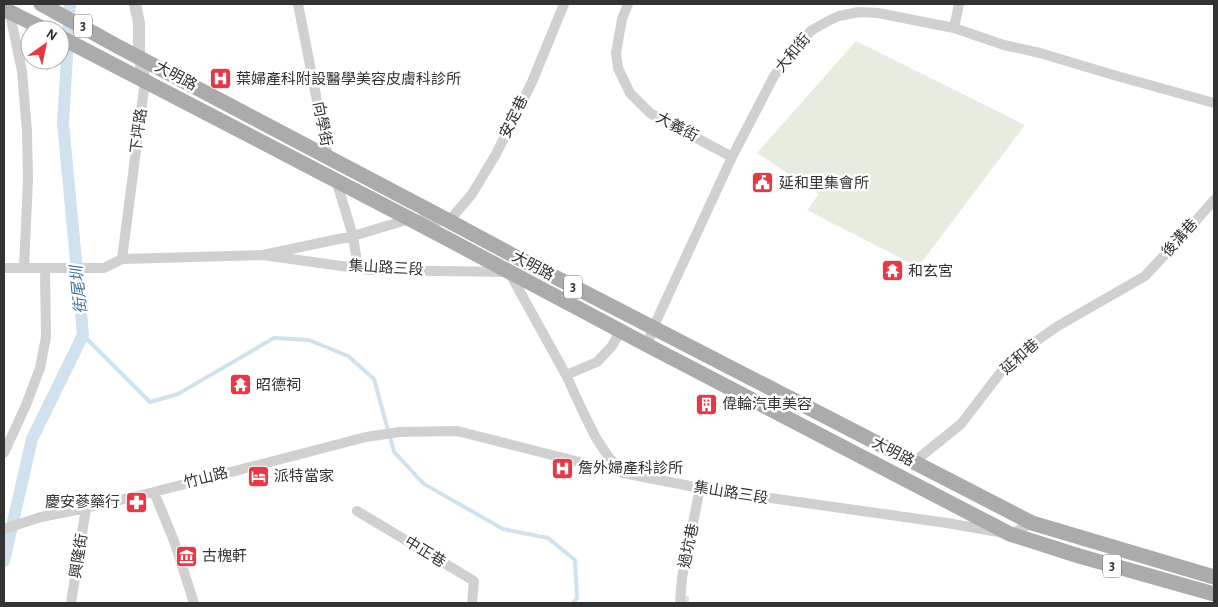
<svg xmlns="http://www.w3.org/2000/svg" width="1218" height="607" font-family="'Alegreya Sans','Noto Sans TC',sans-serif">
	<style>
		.green { fill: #e6ecdf }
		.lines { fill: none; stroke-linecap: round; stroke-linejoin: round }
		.stream { stroke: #cfe2ee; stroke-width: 4 }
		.canal { stroke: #cfe2ee; stroke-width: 12 }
		.minor { stroke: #d0d0d0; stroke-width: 10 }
		.tertiary { stroke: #d0d0d0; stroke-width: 12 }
		.primary { stroke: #ababab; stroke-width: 15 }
		.labels { text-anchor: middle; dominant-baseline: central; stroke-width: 5; stroke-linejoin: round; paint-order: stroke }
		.shield { fill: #fff; stroke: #707070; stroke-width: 1 }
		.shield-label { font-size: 14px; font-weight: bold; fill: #333 }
		.street-label { font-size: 15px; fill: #333; stroke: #fff }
		.poi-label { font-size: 15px; fill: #333; stroke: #fff; text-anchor: start }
		.water-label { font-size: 16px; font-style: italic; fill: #3f7597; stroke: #fff }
	</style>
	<rect width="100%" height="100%" fill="#fff"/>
	<path class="green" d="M856,41l169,84 -107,142 -111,-57 12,-16 -62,-41z"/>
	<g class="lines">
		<path class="stream" d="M83,335l67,67 28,-8 96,-56 35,2 39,16 26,23 20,73 30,32 79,45 45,9 27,22 2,38 -4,5
			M687,603v-5"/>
		<path class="canal" d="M4,561l28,-122 51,-104 -20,-212 7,-119"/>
		<path class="minor" d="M298,4l30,153
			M628,4l-6,15 -6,34 2,15 12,25 20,20 82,44
			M9,10l13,61 5,61 1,47 -4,89
			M954,28l5,-24
			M336,180l17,56 5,32
			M263,255l107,15 139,2 57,103 18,39 12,24 12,18 15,17 77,15 247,35 63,11 22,-11
			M122,259l23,-178
			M4,268h100l18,-9 141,-4 90,-19 57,-17 39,2 23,-27 24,-40 36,-72 32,-78
			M647,345l6,-17 79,-171 42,-81 31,-39 7,-7 18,-10 9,-4 20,-4 19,1 76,15 50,17 36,8 70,21 104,29
			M566,375l31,-13 15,-16 9,-16
			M4,453l22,-48 14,-37 6,-31 -1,-68
			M914,462l47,-38 43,-56 28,-24 26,-18 87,-50 41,-44 28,-32
			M154,492l20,49 20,62
			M357,511l117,70 -2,22
			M4,529l37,-12 45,-9 68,-16 212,-55 34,-5 57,-1 166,42
			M71,603l15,-95
			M680,603l2,-25 18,-90"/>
		<path class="tertiary" d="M135,4l4,19v34l6,24"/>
		<path class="primary" d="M41,4l76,42 332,175 69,37 514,265 182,54
			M4,9l42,21
			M60,37l350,182 237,126 363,189 69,22 135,38"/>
	</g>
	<defs>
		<symbol id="hospital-square" viewBox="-11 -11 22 22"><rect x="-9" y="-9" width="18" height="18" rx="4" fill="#e63946" stroke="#fff"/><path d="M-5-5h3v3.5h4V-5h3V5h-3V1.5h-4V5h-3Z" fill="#fff"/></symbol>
		<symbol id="civic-square" viewBox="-11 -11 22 22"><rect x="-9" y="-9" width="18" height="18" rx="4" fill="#e63946" stroke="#fff"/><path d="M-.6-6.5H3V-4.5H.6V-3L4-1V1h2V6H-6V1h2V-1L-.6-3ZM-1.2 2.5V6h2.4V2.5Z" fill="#fff"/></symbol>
		<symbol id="temple-square" viewBox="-11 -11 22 22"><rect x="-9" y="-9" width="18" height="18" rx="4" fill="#e63946" stroke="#fff"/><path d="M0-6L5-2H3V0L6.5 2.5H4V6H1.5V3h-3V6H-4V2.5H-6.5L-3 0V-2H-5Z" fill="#fff"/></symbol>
		<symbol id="building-square" viewBox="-11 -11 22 22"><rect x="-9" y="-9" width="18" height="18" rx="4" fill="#e63946" stroke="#fff"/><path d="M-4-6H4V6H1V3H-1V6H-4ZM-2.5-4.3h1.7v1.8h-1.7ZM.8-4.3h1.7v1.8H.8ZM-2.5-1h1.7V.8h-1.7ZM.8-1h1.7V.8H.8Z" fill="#fff"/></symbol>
		<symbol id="hotel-square" viewBox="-11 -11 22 22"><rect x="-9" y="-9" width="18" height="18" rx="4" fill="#e63946" stroke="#fff"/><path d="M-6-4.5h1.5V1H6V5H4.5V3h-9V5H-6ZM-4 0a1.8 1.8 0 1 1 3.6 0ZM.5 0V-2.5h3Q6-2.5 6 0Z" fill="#fff"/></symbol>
		<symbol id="pharmacy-square" viewBox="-11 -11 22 22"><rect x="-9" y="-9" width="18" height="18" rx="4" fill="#e63946" stroke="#fff"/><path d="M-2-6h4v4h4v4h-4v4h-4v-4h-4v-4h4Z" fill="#fff"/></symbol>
		<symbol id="museum-square" viewBox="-11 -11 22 22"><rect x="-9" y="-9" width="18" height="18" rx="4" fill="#e63946" stroke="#fff"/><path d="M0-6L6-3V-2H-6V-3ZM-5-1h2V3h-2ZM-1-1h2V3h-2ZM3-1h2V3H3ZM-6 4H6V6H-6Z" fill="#fff"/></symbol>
	</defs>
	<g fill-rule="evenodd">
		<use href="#hospital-square" x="208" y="66" width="25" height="25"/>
		<use href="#civic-square" x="750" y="170" width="25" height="25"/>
		<use href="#temple-square" x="880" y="258" width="25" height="25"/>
		<use href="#temple-square" x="228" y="372" width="25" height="25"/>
		<use href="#building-square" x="694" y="392" width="25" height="25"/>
		<use href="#hospital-square" x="550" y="456" width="25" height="25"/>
		<use href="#hotel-square" x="246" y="464" width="25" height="25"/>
		<use href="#pharmacy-square" x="124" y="490" width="25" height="25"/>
		<use href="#museum-square" x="174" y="544" width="25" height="25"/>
	</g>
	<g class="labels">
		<g class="shield">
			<rect x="74" y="14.5" width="18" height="23" rx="4"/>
			<rect x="564" y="275.5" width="18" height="23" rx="4"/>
			<rect x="1103" y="554.5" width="18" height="23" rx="4"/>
		</g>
		<g class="shield-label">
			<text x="83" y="26">3</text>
			<text x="573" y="287">3</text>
			<text x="1112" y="566">3</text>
		</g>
		<g class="street-label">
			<text transform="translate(793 53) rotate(-50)">大和街</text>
			<text transform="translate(176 76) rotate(28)">大明路</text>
			<text transform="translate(514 117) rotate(-64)">安定巷</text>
			<text transform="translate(322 124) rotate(79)">向學街</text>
			<text transform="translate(677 127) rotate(28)">大義街</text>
			<text transform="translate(139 131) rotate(-83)">下坪路</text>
			<text transform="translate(1180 238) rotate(-48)">後溝巷</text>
			<text transform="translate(533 266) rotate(28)">大明路</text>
			<text transform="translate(386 268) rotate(3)">集山路三段</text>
			<text transform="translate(1020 357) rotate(-41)">延和巷</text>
			<text transform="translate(893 452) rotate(27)">大明路</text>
			<text transform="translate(206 478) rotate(-14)">竹山路</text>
			<text transform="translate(731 493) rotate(9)">集山路三段</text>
			<text transform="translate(689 546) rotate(-78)">過坑巷</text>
			<text transform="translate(425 552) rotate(31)">中正巷</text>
			<text transform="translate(79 556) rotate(-81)">興隆街</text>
		</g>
		<g class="poi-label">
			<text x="236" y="79">葉婦產科附設醫學美容皮膚科診所</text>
			<text x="779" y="183">延和里集會所</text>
			<text x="908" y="271">和玄宮</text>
			<text x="256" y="385">昭德祠</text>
			<text x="722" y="404">偉輪汽車美容</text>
			<text x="578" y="468">詹外婦產科診所</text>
			<text x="274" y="476">派特當家</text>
			<text x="120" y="502" text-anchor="end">慶安蔘藥行</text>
			<text x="202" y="556">古槐軒</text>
		</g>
		<g class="water-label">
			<text transform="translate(79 290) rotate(-96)">街尾圳</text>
		</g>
	</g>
	<rect width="1218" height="607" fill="none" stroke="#333333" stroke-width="10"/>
	<g transform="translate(45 45) rotate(33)"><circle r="24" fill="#ffffff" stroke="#adadad"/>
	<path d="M0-4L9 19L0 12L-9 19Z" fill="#e63946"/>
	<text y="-8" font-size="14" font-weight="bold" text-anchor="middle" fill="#333333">N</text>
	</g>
</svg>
